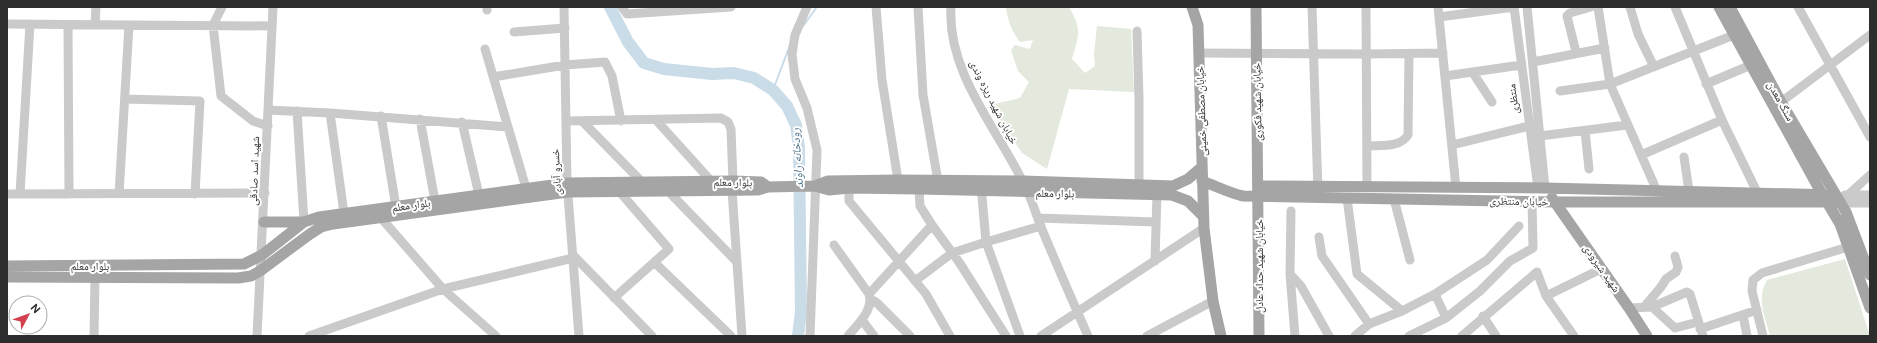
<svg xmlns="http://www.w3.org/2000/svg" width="1877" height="343" font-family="'DM Sans','Noto Naskh Arabic',sans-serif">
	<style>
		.green { fill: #e3e9dc }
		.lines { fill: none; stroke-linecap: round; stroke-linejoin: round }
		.stream { stroke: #cadce7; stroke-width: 2 }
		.river { stroke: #cadce7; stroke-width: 12 }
		.minor { stroke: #cacaca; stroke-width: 9 }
		.major { stroke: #a5a5a5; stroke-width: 11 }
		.labels { text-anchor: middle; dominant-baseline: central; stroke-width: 4; stroke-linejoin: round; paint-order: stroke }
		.street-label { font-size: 11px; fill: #2d2d2d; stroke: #fff }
		.water-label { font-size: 12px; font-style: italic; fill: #446d86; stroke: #fff }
	</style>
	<rect width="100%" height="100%" fill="#fff"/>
	<path class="green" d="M1006,7h63c13,23 10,27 3,52l13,14 10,-7 -1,-12 3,-28 34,3 3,63 -65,-3 -22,80 -25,-16 -32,-48 30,-7 9,-16 -11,-11 -7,-21 4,-5 15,4 3,-9 -13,2c-8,-10 -13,-23 -14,-35z
		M1845,259l25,77h-100c-5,-19 -14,-38 -3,-56z"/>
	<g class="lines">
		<path class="stream" d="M804,25l12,-17
			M773,90l17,-45"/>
		<path class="river" d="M610,7l18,35 16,21 20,6 48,5 22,-1 20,5 19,12 14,16 9,19 3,22 2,164 -3,25"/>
		<path class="minor" d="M222,7l-9,18 8,71 32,25 15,5
			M487,7v3
			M564,7l3,176 12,153
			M622,7l5,7 104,-7
			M807,7l-12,28 -3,19 3,25 12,29 10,42 -7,186
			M876,7l6,73 16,100
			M918,7l5,88 15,86
			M951,7c-4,65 45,120 72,175 8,14 12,30 18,45 15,36 31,73 47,109
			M1312,7l6,185
			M1366,7l1,180
			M1438,7l18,181
			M1527,7l18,181
			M1598,7l12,77 47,107
			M1630,7l8,27 16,33
			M1675,7l47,113 35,72
			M1798,7l72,130
			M1439,17l75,-10 24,181
			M7,24l265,2
			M68,25l1,169
			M95,25l1,-18
			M1137,31l2,68v86
			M514,32l51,-4
			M485,49l41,139
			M1576,52l-9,-36 3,-3 21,-6
			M1199,53l167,1 77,-1
			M1533,62l72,-14
			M1473,73l19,29
			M1445,76l76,-11
			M493,77l72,-12 40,-3 7,14 9,45
			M1706,84l45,-19
			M1560,91l50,-7 124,-49
			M125,99l75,2 -5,93
			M1781,102l89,-67
			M268,110l62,3 178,14
			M297,111l7,111
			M330,113l14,100
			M381,116l15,91
			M420,119l15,82
			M656,120l56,62
			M566,121l155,-3 7,4 3,7 2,52
			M582,121l60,61
			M462,122l17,73
			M1585,131l4,38
			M1540,136l87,-11
			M1452,145l77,-19
			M1367,146c14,-1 33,2 41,-11l1,-81
			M1641,155l81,-35
			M1684,157l5,34
			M981,185l5,57 34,94
			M849,188v13l77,93 24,42
			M919,189l1,17 12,19 27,37 47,74
			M732,190l10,146
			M668,191l69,71
			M7,194l258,-1
			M20,194l10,-170
			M119,194l10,-169
			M1845,195h25
			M1347,198l10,76 45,37
			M1394,199l16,61
			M1843,203h27
			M1849,203l-1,-8 22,-20
			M1291,211l-1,63 5,62
			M1038,218l118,4
			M382,219l61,70 53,47
			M1319,237l3,19 47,68
			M834,245l35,49c5,16 -12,31 -21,42
			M573,255l79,81
			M1155,261l2,-67
			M654,262l77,74
			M1290,274l11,12 28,50
			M915,281l37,-28 34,-11 55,-16
			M869,294l63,-69
			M1435,294l11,24
			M1546,296l51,-25
			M614,298l55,-49 -50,-58
			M870,299l6,3 34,34
			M1645,306l16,-19 5,-8 10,-7 2,-5 -3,-11
			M1652,307l35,-15 3,2 13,42
			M1629,308l23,-1 23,21 23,-6
			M1743,315l4,21
			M1483,316l13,20
			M862,320l12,16
			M1700,329l57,-19
			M94,336l1,-58
			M257,336l16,-329
			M309,336l134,-47 130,-31
			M1041,336l163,-108
			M1147,336l66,-35
			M1355,336l14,-12 33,-13 33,-17 52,-34 32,-34
			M1409,336l37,-18 34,-27 30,-30 23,-13 -1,-47
			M1462,336l75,-64 9,24 28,40
			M1763,336l-11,-45 1,-11 9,-7 86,-26"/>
		<path class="major" d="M1192,7l6,18 6,203 9,73 8,35
			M1256,7l3,329
			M1719,7l103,187 18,30 30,84
			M1730,7l51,95 65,110 24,63
			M1202,181c14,5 27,12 41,15l312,6h285
			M815,186l13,-5 70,-1 125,1 150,5 15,-7 14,-12
			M1259,186l286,2 290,7
			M1552,198l77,110 18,28
			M264,222h40
			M7,266l237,-2 18,-9 42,-33 15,-5 248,-34 166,-2 28,1 7,5
			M7,277l231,1 13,-2 9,-5 50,-37 11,-7 12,-3 235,-32 190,-2 10,-3 47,-1 14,4 20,-2 70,1 253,6 16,6 15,15"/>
	</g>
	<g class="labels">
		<g class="street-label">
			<text transform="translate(1513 99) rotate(-97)">منتظری</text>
			<text transform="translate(1781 101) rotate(61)">سنگ معدن</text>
			<text transform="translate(994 102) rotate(63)">خیابان شهید ریزه وندی</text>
			<text transform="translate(1257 102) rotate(-91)">خیابان شهید فکوری</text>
			<text transform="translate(1201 111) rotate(-92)">خیابان مصطفی خمینی</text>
			<text transform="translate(254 171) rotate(-88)">شهید اسد صادقی</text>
			<text transform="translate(556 172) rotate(-93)">خسرو آبادی</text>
			<text transform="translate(733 182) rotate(1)">بلوار معلم</text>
			<text transform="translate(1055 193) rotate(1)">بلوار معلم</text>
			<text transform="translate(1519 201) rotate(1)">خیابان منتظری</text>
			<text transform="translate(411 205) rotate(-8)">بلوار معلم</text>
			<text x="90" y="266">بلوار معلم</text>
			<text transform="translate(1259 266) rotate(-90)">خیابان شهید حداد عادل</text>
			<text transform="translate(1602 268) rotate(55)">شهید شیرودی</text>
		</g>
		<g class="water-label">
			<text transform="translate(797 158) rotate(-94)">رودخانه راوند</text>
		</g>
	</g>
	<rect width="1877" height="343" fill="none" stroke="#2d2d2d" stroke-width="16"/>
	<g transform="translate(28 315) rotate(49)"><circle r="19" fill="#ffffff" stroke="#ababab"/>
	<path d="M0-3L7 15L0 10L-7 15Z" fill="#d2414d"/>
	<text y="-6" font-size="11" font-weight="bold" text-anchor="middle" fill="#2d2d2d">N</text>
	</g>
</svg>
